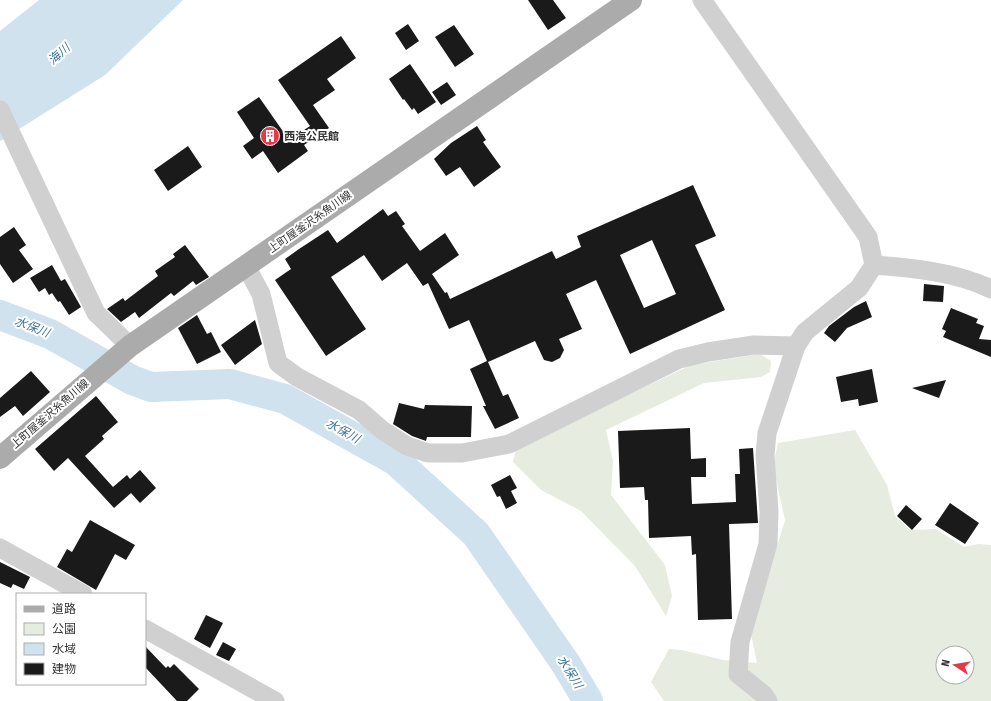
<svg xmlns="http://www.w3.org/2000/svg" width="991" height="701" font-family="'Fira Sans Condensed','Noto Sans JP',sans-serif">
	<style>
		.green { fill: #e6ecdf; fill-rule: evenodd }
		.water { fill: #cfe2ee }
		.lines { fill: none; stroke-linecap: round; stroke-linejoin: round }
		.river { stroke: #cfe2ee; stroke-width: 30 }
		.building { fill: #1a1a1a; fill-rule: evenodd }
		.minor { stroke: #d0d0d0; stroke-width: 19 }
		.major { stroke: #ababab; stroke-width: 22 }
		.labels { text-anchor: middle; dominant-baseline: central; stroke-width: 4; stroke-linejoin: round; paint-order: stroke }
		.poi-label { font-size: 11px; font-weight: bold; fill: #333; stroke: #fff; text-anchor: start }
		.street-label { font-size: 11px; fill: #333; stroke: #fff }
		.water-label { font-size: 12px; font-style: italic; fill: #3f7597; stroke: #fff }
	</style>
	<rect width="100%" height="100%" fill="#fff"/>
	<path class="green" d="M760,354l11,7 -1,11 -9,5 -57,6 -98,47 7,31 -2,34 54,70 7,31 -6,20 -31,-50 -54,-55 -40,-21 -28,-28 3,-14 175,-83z
		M855,430l32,55 8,31 15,14 26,-1 28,18 14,-3 13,1v156h-327l-13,-19 18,-33 13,1 41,10 34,3 -6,-29 34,-114 -12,-54 5,-23zM943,653h24v24h-24z"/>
	<path class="water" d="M39,0h144l-78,75 -105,66v-110z"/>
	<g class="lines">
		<path class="river" d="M0,315l50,19 82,46 19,7 79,-3 55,15 111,62 80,73 90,130 22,37"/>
	</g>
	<path class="building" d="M528,0h25l13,18 -18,12z
		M408,24l11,17 -13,9 -11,-17z
		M454,25l20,29 -19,13 -20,-30z
		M341,36l15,22 -29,21 8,11 -22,15 16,23 -25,17 4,6 -30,22 -15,-22 -11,8 -9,-13 11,-8 -17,-26 22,-15 30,43 21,-14 -32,-46z
		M410,64l26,38 -18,12 -4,-6 -2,2 -8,-11 -1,1 -14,-21z
		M447,82l9,13 -15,10 -9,-13z
		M477,126l9,14 -3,2 18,25 -27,20 -14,-20 -14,9 -12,-17 17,-16z
		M188,146l14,21 -34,24 -14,-21z
		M693,185l23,51 -21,9 30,65 -95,44 -34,-74 -30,14 16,35 -23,10 5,11 -4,8 -8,4 -8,-2 -9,-19 -47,21 15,34 5,-2 11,24 -24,11 -12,-23h3l-16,-37 17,-8 -18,-41 -20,9 -21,-46 -5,3 -16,-23 -25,18 -18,-26 -33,22 35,52 -40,27 -51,-76 16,-11 -6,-10 14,-10 29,-19 9,13 46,-34 5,7 8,-5 9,13 -3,2 18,25 25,-18 14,22 -27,19 13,19 2,-1 3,7 102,-48 4,8 25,-12 -4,-11zM652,240l24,54 -32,14 -24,-53z
		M14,227l12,18 -7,5 14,19 -20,14 -13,-19v-27z
		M185,245l24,32 -13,8 -3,-4 -19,15 -3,-3 -32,25 -4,-6 -14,10 -14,-13 16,-11 2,3 33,-25 -3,-5 20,-14 -2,-3z
		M52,265l9,16 4,-2 16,28 -12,8 -9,-14 -2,1 -6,-9 -3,2 -4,-7 -6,4 -9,-14z
		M924,284l20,2 -1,16 -20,-1z
		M866,301l6,16 -25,11 -12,14 -11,-9 5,-7 25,-19z
		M951,308l27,11 -2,4 8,3 -5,13 12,1v17l-48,-20 3,-6 -4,-2z
		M197,315l10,19 4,-2 10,20 -24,12 -19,-36z
		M255,320l7,24 -27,21 -14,-20z
		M872,369l6,33 -19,4 -1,-7 -17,3 -5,-25z
		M31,371l19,21 -27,24 -8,-10 -15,11v-19z
		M946,380l-7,18 -27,-10z
		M96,396l22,26 -16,14 2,3 -19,17 28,31 14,-12 3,4 10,-9 16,18 -16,15 -9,-10 -17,15 -46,-50 -14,13 -19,-22z
		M399,403l25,6 1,-4 47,1 -1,31h-44l-1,4 -14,-5 -19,-12z
		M690,428l1,31 15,-1v19h-15l1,27 44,-2 -1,-28h5l-1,-25 14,-1 5,75 -29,1 3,95 -34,1 -2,-66 -4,1 -1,-19 -42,2 -1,-38h-3l-1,-13 -24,1 -2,-57z
		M510,475l7,13 -6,3 6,12 -11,6 -6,-13 -3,1 -6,-12z
		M950,503l29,20 -14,21 -30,-19z
		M906,505l16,14 -10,11 -15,-14z
		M90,520l45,25 -9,15 -11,-6 -19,36 -39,-23 10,-18 5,3z
		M0,562l30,15 -6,12 -11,-5 -2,4 -11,-5z
		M206,615l17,8 -13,25 -16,-9z
		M223,642l13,7 -7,12 -13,-6z
		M145,646l21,22 2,-2 2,2 4,-4 25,25 -12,12h-10l-32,-34z"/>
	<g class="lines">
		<path class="minor" d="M702,0l166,237 6,28 -15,23 -54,44 -9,14 -29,87 -2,22 4,57 -1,32 -28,98 -2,32 26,21 4,6
			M0,110l96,203 34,33
			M874,265c39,3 82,7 117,24
			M246,266l15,28 17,69 19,14 62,33 23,20 25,16 21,7h34l47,-9 170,-85 29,-7 46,-7 42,1
			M0,548l83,46
			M145,629l130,72"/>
		<path class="major" d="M0,458l130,-112 501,-346"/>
	</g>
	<defs>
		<symbol id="building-disc" viewBox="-11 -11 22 22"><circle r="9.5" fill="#e63946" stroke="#fff"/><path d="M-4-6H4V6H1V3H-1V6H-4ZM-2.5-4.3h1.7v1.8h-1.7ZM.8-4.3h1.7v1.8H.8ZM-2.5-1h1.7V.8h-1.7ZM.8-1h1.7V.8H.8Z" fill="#fff"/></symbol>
	</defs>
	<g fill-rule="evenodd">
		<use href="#building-disc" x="259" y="125" width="22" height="22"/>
	</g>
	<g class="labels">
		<g class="poi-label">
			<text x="284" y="136">西海公民館</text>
		</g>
		<g class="street-label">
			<text transform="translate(310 222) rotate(-35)">上町屋釜沢糸魚川線</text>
			<text transform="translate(50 414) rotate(-41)">上町屋釜沢糸魚川線</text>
		</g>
		<g class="water-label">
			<text transform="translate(59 54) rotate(-42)">海川</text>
			<text transform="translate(32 327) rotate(21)">水保川</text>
			<text transform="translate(343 431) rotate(29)">水保川</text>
			<text transform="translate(570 672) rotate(58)">水保川</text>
		</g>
	</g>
	<rect x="16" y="593" width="130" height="92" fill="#ffffff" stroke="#adadad"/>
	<rect x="24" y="606" width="20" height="6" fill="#ababab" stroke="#adadad"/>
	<text x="52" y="613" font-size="12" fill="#333333">道路</text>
	<rect x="24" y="623" width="20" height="12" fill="#e6ecdf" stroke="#adadad"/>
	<text x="52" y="633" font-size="12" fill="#333333">公園</text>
	<rect x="24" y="643" width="20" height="12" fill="#cfe2ee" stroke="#adadad"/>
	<text x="52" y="653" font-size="12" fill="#333333">水域</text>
	<rect x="24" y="663" width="20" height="12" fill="#1a1a1a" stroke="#adadad"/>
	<text x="52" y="673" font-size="12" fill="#333333">建物</text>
	<g transform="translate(955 665) rotate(282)"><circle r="19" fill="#ffffff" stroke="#adadad"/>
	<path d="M0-3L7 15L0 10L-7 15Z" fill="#e63946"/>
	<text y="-6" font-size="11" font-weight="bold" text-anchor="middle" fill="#333333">N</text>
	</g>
</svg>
